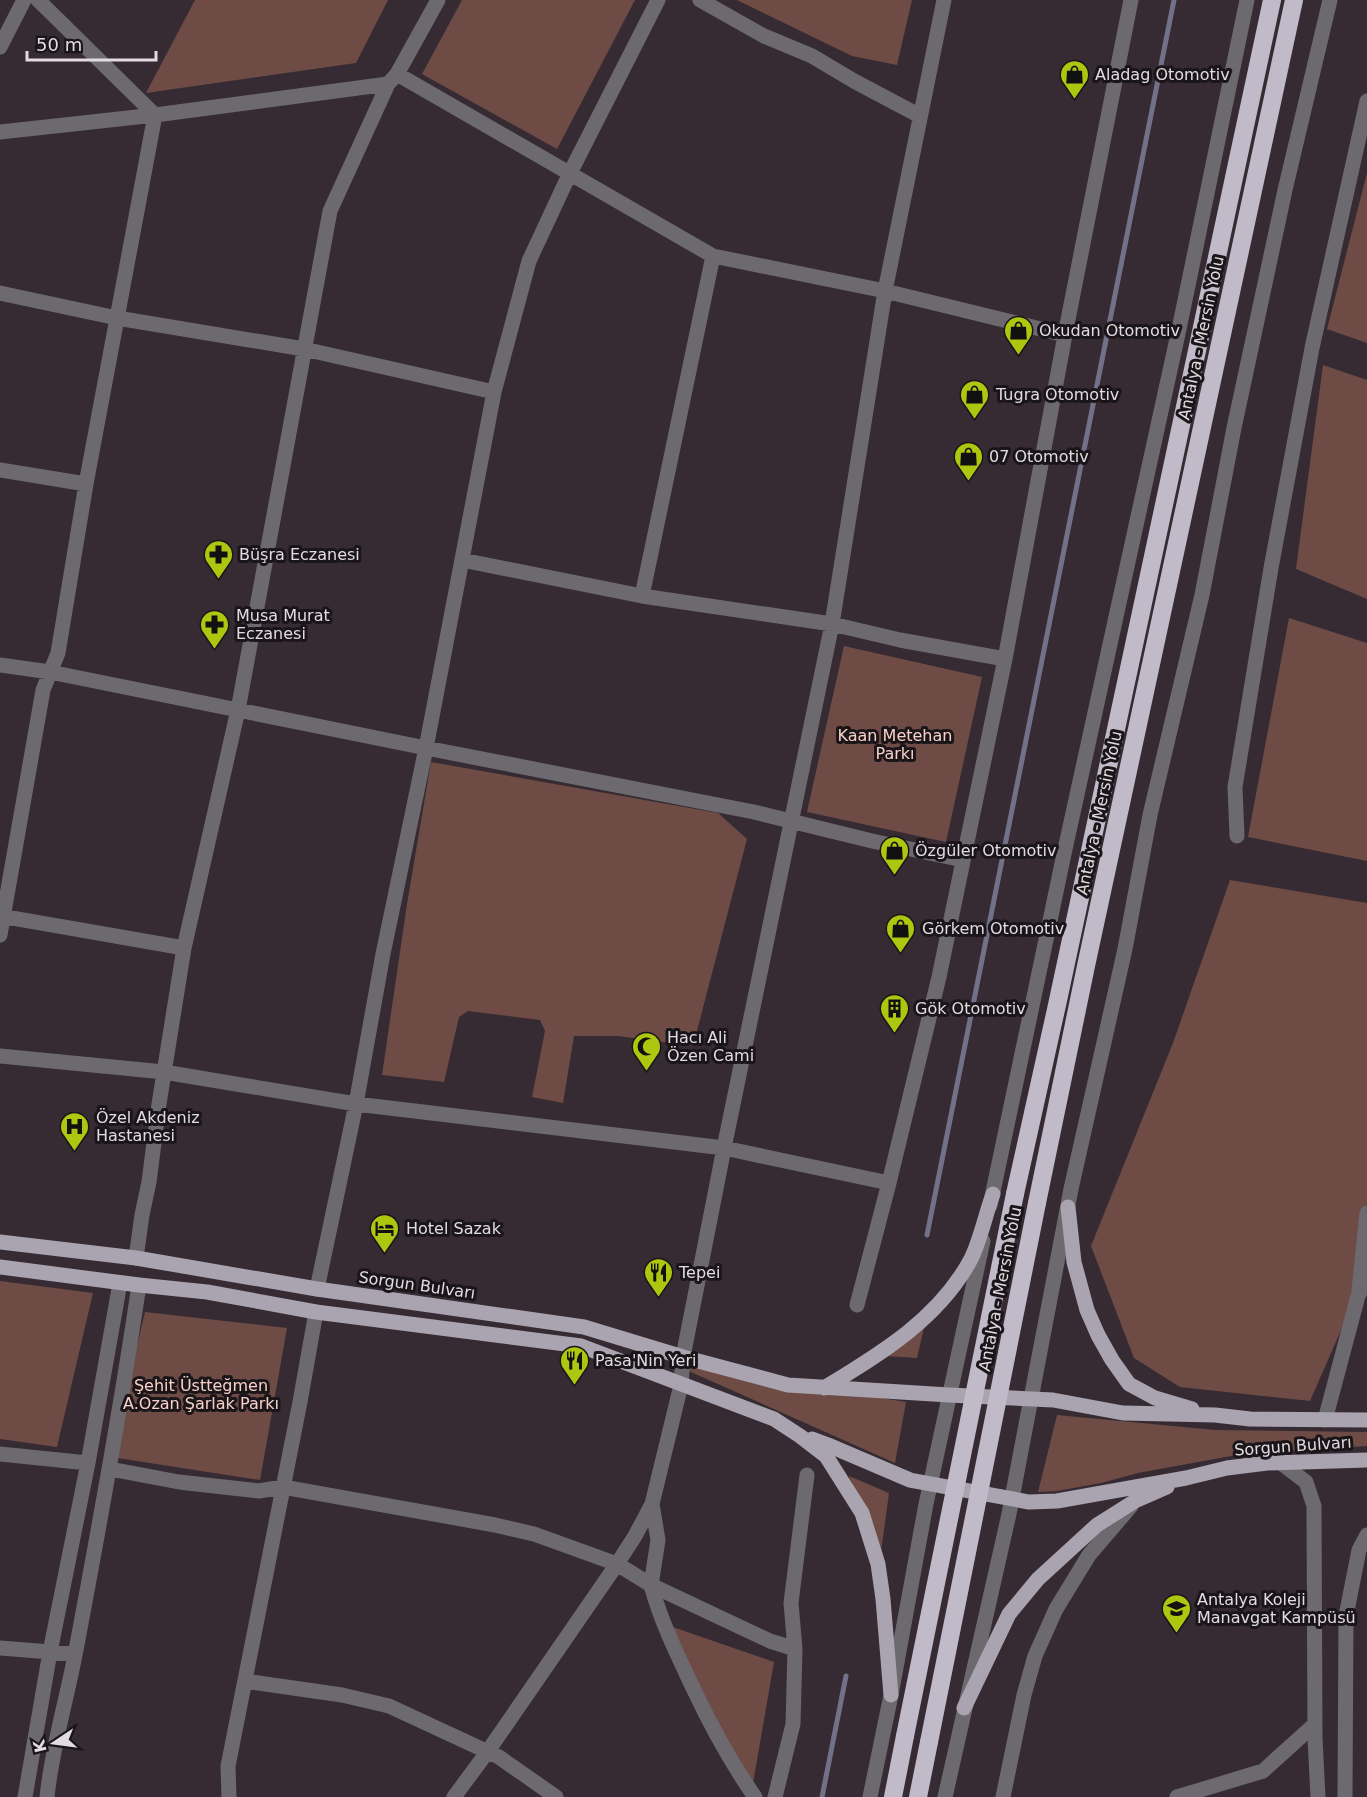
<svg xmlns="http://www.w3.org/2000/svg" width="1367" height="1797" font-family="'DejaVu Sans',sans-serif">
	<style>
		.green { fill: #6e4c45 }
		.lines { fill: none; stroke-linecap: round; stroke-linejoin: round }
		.stream { stroke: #717188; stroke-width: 5 }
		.minor { stroke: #6c6a6f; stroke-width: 15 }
		.major { stroke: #a9a4af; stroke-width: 15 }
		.highway { stroke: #c1bbc9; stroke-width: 18 }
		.highway-bridge { stroke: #c1bbc9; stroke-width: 18 }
		.labels { text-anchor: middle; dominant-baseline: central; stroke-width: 6; stroke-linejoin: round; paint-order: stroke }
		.poi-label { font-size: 16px; fill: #e2dbe0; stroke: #1a1519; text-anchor: start }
		.street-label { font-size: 16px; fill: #e2dbe0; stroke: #1a1519 }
		.park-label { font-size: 16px; fill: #f9d0c7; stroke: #1a1519 }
	</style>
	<rect width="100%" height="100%" fill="#362b33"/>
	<path class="green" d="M195,0h193l-32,63 -210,30z
		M462,0h173l-78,149 -135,-75z
		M737,0h175l-15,65 -45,-9z
		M1367,173v170l-40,-14z
		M1323,365l44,15v219l-71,-30z
		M1289,618l78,25v218l-119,-24z
		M844,646l138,31 -36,165 -139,-30z
		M431,762l287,51 29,26 -54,207 -75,-10h-44l-11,67 -31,-6 13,-66 -5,-11 -72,-9 -9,6 -15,65 -62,-7 25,-171z
		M1230,880l137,23v368l-57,130 -130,-14 -46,-29 -43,-112 82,-203z
		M0,1281l93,12 -36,154 -57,-8z
		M145,1312l142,16 -27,152 -149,-23z
		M926,1319l-9,39 -33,-2z
		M685,1366l221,36 -11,61 -213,-95z
		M1057,1415l158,15 152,2v14l-125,8 -104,19 -37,10 -44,8 -19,1z
		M849,1476l40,17 -8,59z
		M667,1625l107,37 -23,133z"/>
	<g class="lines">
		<path class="stream" d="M927,1235l247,-1235
			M822,1797l24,-121"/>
		<path class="minor" d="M700,0l64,36 48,20 42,25 66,35
			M0,47l24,-47
			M397,74l316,182 172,35 180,44
			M0,132l155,-17 233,-31
			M0,293l117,25 187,31 190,43
			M0,470l86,14
			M462,560l180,36 190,28 68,16 105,19
			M642,596l71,-340
			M0,665l50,7 376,76 328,64 118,29 91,19
			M1237,836l-2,-49 36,-219 41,-220 55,-247
			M0,916l184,32
			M0,935l43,-245 15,-37 28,-169 69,-369 -117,-115
			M0,1056l164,16 192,32 368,44 165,35 50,-206 66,-318 60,-324 66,-335
			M990,1206l74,-352 114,-520 69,-334
			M136,1258l6,-43 7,-33 10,-78 25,-156 54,-238 92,-499 58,-127 9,-10 41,-74
			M317,1289l39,-185 27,-150 43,-206 68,-356 35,-131 41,-88 88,-173
			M1359,1290l8,-77
			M857,1305l32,-122
			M1325,1420l33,-124 9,-18
			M0,1454l88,9
			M1281,1463l25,19 8,24 1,232 3,59
			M110,1469l69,13 80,9 24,-4 212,38 39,9 83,30 34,21c10,37 26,69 42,103 18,38 38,75 62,109
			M652,1504l6,36 -7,45 119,56 25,8
			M0,1648l75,6
			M245,1681l97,14 47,11 110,51 57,40
			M25,1797l25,-145 38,-189 32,-180
			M47,1797c5,-50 20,-98 29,-147 23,-122 45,-243 63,-365
			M229,1797l-1,-31 72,-364 16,-90
			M454,1797l34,-46 129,-187 18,-28 17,-32 29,-119 2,-28 41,-209 108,-524 53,-333 59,-291
			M775,1797l18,-73 2,-75 -4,-46 16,-128
			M870,1797l21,-102 35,-191 57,-263
			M945,1797l64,-283 62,-325 54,-240 25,-134 52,-220 32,-167 51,-238 45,-190
			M1003,1797l21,-102 11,-39 21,-47 33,-54 42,-49
			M1177,1797l86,-26 52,-47
			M1345,1797l1,-181 13,-66 8,-15"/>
		<path class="major" d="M1068,1207l6,55 13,48 11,25 14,25 17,24 26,14 37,11
			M0,1242l136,16 181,31 267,38 99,30 105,28 161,10 104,5 70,13 92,2 35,4 117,1
			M0,1267l139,18 68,7 109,20 265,34 193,73 26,17 26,20 36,57 16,51 5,35 8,96
			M824,1388c56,-34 115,-69 147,-129 9,-18 15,-46 22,-65
			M812,1439l16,6 82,35 119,22 28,-1 129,-23 41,-10 40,-5 100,-3
			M964,1708l45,-94 29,-35 59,-54 38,-24 32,-14"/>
		<path class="highway" d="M1015,1194l42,-189 215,-1005
			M1037,1203l49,-237 208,-966
			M893,1797l12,-61
			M918,1797l11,-55"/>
		<path class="highway-bridge" d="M905,1736l110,-542
			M929,1742l108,-539"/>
	</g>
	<defs>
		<symbol id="shop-pin" viewBox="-11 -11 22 30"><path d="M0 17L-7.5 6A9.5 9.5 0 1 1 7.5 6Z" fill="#adc60f" stroke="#1a1519"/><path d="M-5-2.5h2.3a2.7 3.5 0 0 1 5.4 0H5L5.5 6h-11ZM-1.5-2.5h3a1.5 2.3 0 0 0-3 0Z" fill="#111"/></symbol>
		<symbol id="pharmacy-pin" viewBox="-11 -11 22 30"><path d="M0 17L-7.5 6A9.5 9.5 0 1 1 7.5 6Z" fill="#adc60f" stroke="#1a1519"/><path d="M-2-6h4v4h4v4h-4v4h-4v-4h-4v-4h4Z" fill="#111"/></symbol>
		<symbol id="building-pin" viewBox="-11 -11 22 30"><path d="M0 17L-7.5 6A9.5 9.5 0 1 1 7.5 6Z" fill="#adc60f" stroke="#1a1519"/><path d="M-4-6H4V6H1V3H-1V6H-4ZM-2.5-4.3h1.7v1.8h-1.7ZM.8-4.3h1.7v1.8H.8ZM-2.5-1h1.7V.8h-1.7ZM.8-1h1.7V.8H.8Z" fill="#111"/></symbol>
		<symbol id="mosque-pin" viewBox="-11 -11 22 30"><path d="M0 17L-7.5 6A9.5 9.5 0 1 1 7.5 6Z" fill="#adc60f" stroke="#1a1519"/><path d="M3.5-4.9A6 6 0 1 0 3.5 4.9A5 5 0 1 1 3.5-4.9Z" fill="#111"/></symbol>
		<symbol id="hospital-pin" viewBox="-11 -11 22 30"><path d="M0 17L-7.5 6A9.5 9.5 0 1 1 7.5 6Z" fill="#adc60f" stroke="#1a1519"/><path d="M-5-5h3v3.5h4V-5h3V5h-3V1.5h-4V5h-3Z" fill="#111"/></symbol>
		<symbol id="hotel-pin" viewBox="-11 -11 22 30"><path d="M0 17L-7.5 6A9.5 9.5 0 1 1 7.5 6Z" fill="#adc60f" stroke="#1a1519"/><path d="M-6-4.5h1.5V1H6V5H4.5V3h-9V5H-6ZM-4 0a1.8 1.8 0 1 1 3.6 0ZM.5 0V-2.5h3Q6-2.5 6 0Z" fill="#111"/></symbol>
		<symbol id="restaurant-pin" viewBox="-11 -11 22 30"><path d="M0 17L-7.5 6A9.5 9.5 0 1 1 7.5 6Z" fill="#adc60f" stroke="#1a1519"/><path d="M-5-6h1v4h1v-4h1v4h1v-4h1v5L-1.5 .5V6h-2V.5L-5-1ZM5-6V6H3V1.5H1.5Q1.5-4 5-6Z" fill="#111"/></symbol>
		<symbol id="school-pin" viewBox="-11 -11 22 30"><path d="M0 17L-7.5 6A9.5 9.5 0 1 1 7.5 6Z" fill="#adc60f" stroke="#1a1519"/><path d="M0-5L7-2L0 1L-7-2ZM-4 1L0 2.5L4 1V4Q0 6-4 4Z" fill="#111"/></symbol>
	</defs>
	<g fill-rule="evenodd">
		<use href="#shop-pin" x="1058" y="58" width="33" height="45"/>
		<use href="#shop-pin" x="1002" y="314" width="33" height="45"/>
		<use href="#shop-pin" x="958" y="378" width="33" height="45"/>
		<use href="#shop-pin" x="952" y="440" width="33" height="45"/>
		<use href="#pharmacy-pin" x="202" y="538" width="33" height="45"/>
		<use href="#pharmacy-pin" x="198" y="608" width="33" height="45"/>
		<use href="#shop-pin" x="878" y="834" width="33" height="45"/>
		<use href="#shop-pin" x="884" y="912" width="33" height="45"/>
		<use href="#building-pin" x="878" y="992" width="33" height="45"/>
		<use href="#mosque-pin" x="630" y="1030" width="33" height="45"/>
		<use href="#hospital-pin" x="58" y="1110" width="33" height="45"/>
		<use href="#hotel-pin" x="368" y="1212" width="33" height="45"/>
		<use href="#restaurant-pin" x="642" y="1256" width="33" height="45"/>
		<use href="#restaurant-pin" x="558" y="1344" width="33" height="45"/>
		<use href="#school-pin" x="1160" y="1592" width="33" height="45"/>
	</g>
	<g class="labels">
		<g class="poi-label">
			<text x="1095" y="74">Aladag Otomotiv</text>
			<text x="1039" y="330">Okudan Otomotiv</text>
			<text x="996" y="394">Tugra Otomotiv</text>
			<text x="989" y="456">07 Otomotiv</text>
			<text x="239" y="554">Büşra Eczanesi</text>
			<text x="236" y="615">Musa Murat<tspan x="236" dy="18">Eczanesi</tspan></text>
			<text x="915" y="850">Özgüler Otomotiv</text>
			<text x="922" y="928">Görkem Otomotiv</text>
			<text x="915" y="1008">Gök Otomotiv</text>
			<text x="667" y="1037">Hacı Ali<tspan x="667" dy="18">Özen Cami</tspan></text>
			<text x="96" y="1117">Özel Akdeniz<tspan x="96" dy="18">Hastanesi</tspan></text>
			<text x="406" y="1228">Hotel Sazak</text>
			<text x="679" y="1272">Tepei</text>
			<text x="595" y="1360">Pasa'Nin Yeri</text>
			<text x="1197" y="1599">Antalya Koleji<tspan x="1197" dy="18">Manavgat Kampüsü</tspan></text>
		</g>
		<g class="street-label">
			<text transform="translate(1201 338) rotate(-78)">Antalya - Mersin Yolu</text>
			<text transform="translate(1099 813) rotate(-78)">Antalya - Mersin Yolu</text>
			<text transform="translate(417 1285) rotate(8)">Sorgun Bulvarı</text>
			<text transform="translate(1000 1289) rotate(-79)">Antalya - Mersin Yolu</text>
			<text transform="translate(1293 1446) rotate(-4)">Sorgun Bulvarı</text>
		</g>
		<g class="park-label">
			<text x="895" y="735">Kaan Metehan<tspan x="895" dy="18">Parkı</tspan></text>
			<text x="201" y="1385">Şehit Üstteğmen<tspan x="201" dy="18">A.Ozan Şarlak Parkı</tspan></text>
		</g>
	</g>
	<g transform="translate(54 1743) rotate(257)" stroke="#1a1519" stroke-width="4.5" paint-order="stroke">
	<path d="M0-4.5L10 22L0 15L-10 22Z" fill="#e2dbe0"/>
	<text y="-9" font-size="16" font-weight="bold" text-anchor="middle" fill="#e2dbe0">K</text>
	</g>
	<path d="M27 51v9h129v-9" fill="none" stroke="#e2dbe0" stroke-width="3"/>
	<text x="36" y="51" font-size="18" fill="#e2dbe0" stroke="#1a1519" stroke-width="4.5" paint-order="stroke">50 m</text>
</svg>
